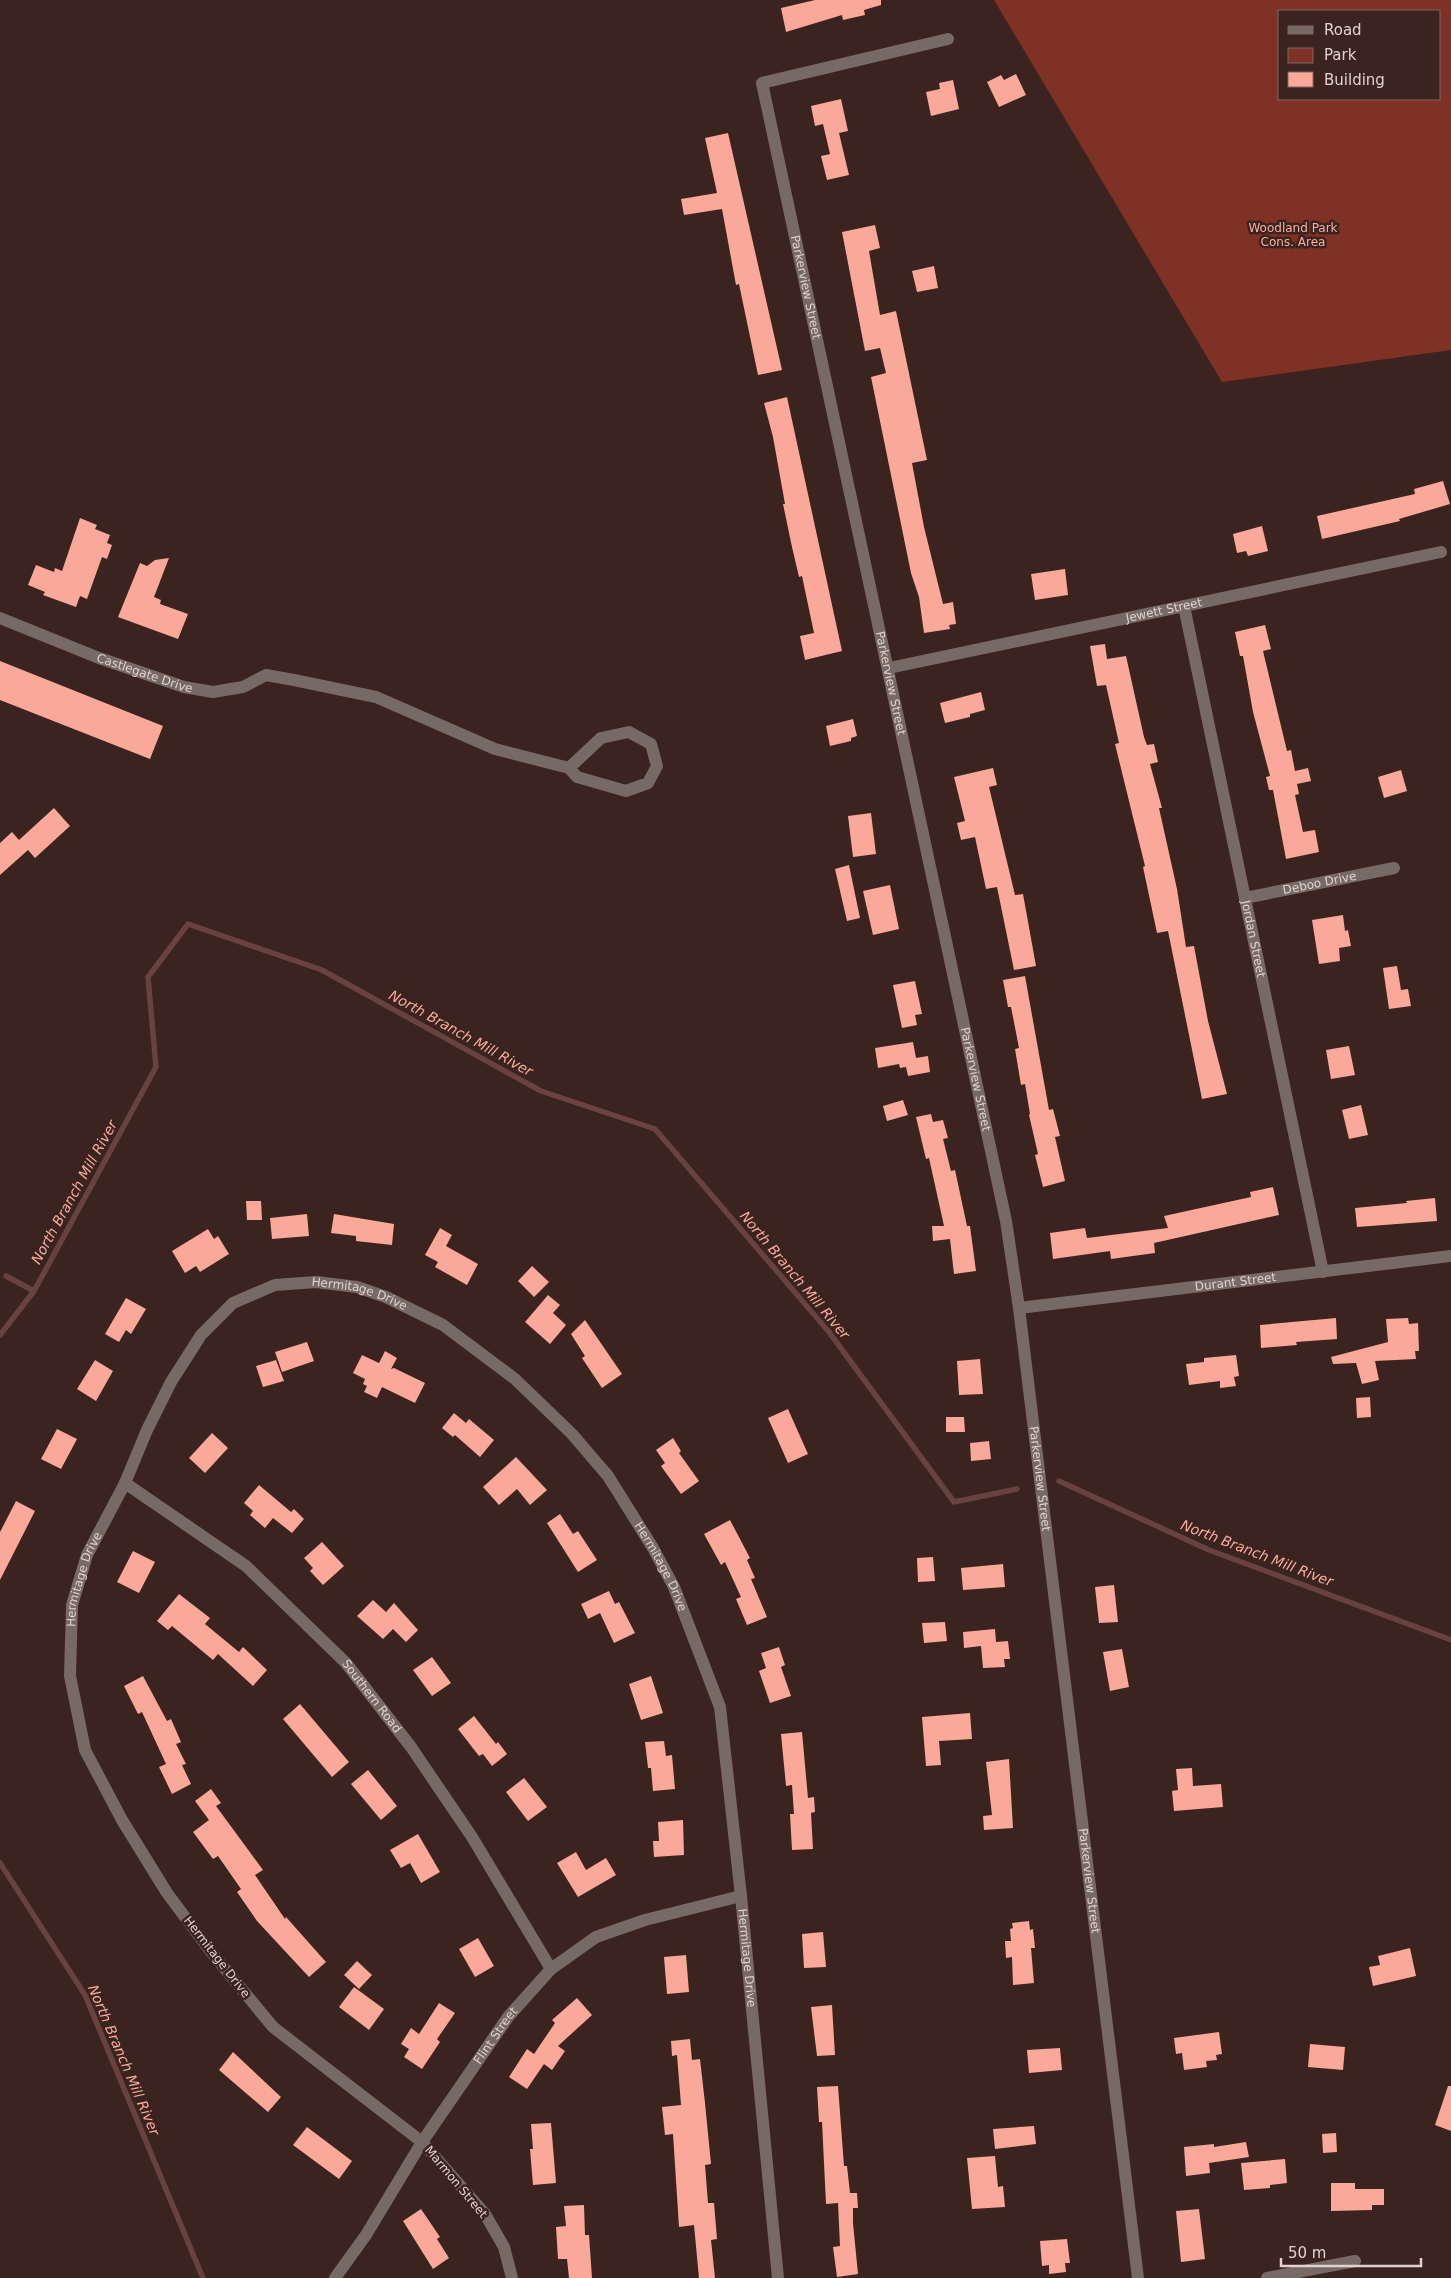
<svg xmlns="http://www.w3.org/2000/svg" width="1451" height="2278" font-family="'DejaVu Sans',sans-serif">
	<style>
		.green { fill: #803125; fill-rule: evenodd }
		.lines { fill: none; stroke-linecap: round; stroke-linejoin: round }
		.stream { stroke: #67423f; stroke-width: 5.5 }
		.building { fill: #f9a899 }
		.minor { stroke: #766966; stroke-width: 12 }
		.labels { text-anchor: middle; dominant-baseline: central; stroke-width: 5; stroke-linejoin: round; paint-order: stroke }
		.park-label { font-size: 12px; fill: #faaea0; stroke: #3b231f }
		.street-label { font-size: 12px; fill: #e2d1cd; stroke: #3b231f }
		.water-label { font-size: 14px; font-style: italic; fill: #f8ac9e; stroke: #3b231f }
	</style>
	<rect width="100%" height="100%" fill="#3b231f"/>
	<path class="green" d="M994,0h457v350l-229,32zM1280,11h160v88h-160z"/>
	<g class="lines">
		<path class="stream" d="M6,1276l28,15
			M0,1335l34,-44 122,-224 -8,-90 40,-53 134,46 219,121 114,38 174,203 125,170 63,-13
			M1059,1481l150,69 242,90
			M0,1863l85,132 118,283"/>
	</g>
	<path class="building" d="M815,0h66v5l-17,5 1,5 -22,5 -1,-5 -56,17 -5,-24z
		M1016,74l10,21 -27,12 -12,-25 14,-7 3,5z
		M953,80l6,29 -28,7 -5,-24 14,-3 -1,-6z
		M841,99l7,32 -9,2 10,42 -22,5 -6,-24 9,-2 -7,-30 -8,2 -4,-20z
		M728,133l54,237 -24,5 -19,-91 -3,1 -14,-76 -38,6 -3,-16 36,-6 -12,-55z
		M875,225l5,23 -11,3 11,64 16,-4 31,149 -15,3 12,64 19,77 10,-2 3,22 -7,1 1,4 -26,4 -5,-36 -8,-24 -40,-196 15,-4 -6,-25 -15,3 -23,-119z
		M934,266l4,22 -21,4 -5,-21z
		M787,397l55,254 -37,9 -5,-24 14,-3 -12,-57 -3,1 -7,-30 -9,-43h2l-12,-67 -9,-34z
		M1443,481l7,23 -51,15 1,2 -78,18 -5,-23 98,-22 -1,-5z
		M80,518l17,7 -2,4 15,6 -3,8 5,2 -5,14 -5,-2 -15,42 -7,-3 -4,11 -33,-12 2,-3 -17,-7 8,-20 18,7 1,-4 7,3z
		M1262,526l6,25 -20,5 -2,-5 -9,2 -4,-19z
		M169,558l-15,39 7,3 -1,4 28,10 -10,25 -60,-22 22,-54 7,3 8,-6z
		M1065,569l3,26 -33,5 -4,-26z
		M1265,625l6,24 -8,2 24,100 4,-1 4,21 13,-3 3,13 -14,3 2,10 -4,1 8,37 12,-2 4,22 -33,7 -13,-69h-4l-3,-13 4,-1 -17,-64 -10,-56h-3l-5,-24z
		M1105,644l2,15 19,-3 18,81 3,8 7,-1 4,18 -8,2 12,44h-3l18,81 9,58 8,-1 14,75 19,73 -25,5 -34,-168 -11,2 -14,-66 2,-1 -30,-122 4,-1 -13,-58 -9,1 -7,-40z
		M0,661l163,65 -13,33 -150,-59z
		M981,692l4,18 -15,4v3l-25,6 -5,-20z
		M853,719l4,17 -6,2v3l-21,5 -4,-20z
		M993,768l4,17 -8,2 26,108 8,-1 13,72 -22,4 -17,-83 -11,2 -11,-52 -14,3 -4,-17 8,-2 -11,-44z
		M1401,770l6,21 -23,7 -6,-21z
		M54,808l16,18 -35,32 -7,-8 -28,25v-32l12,-11 7,8z
		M871,813l5,41 -23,3 -5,-41z
		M849,865l11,53 -13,3 -12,-52z
		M890,885l9,44 -26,6 -10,-44z
		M1343,915l2,16 3,-1 3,16 -12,2 1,13 -21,3 -7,-44z
		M1397,966l4,24 7,-1 3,17 -22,3 -6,-41z
		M1025,976l24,134 4,-1 7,27 -5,1 10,44 -22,6 -8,-32 3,-1 -9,-39 1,-1 -5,-30 -4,1 -6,-36 4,-1 -8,-41h-3l-5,-27z
		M915,981l7,33 -7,1 2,10 -15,3 -9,-43z
		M913,1042l3,16 12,-2 2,16 -22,4 -2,-9 -6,1 -1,-4 -21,4 -3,-20z
		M1349,1046l6,29 -24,4 -5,-29z
		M903,1100l5,15 -21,6 -4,-15z
		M1361,1105l7,30 -19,4 -7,-29z
		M931,1114l2,8 10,-2 5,18 -5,1 8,32 4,-1 12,56h3l6,45 -22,3 -4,-35 -17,2 -1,-15h12l-15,-68 -3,1 -10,-42z
		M1273,1187l6,28 -125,28 1,10 -44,6 -1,-8 -57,8 -3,-26 35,-5 2,10 81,-10 -4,-12 87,-19 -1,-5z
		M1435,1198l2,23 -80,6 -2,-19 52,-5 -1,-2z
		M246,1201h15l1,19h-15z
		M307,1214l2,22 -37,3 -2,-21z
		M334,1214l60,10 -2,21 -36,-4v-5l-25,-3z
		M440,1228l12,7 -6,11 32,18 -11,21 -32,-18 3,-5 -13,-7z
		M208,1229l6,10 4,-3 11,18 -29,18 -4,-6 -11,7 -13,-22z
		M532,1266l17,16 -15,15 -16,-16z
		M548,1295l12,10 -7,8 13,12 -16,19 -25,-22z
		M126,1298l20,11 -15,25 -5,-4 -7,12 -14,-8z
		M1336,1318l1,21 -41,3 1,3 -36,3 -1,-23z
		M1408,1318l1,6 9,-1 1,28h-4l1,8 -41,2 4,19 -17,4 -6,-21 -23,1 -2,-7 57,-15 -2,-23z
		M585,1320l37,54 -20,14 -20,-30 3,-2 -14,-22z
		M307,1342l7,19 -32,11 -7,-20z
		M385,1351l12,7 -6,11 3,-1 31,15 -10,20 -33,-16 -5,11 -13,-6 3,-6 -4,-2 2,-5 -12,-6 9,-18 17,8z
		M1236,1355l3,21 -5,1 2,9 -16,2v-7l-31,4 -3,-21 18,-2v-4z
		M980,1359l3,35 -24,1 -2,-34z
		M95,1360l18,11 -17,30 -19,-12z
		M276,1360l8,21 -21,6 -7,-21z
		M1370,1397l1,20 -14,1 -1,-20z
		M788,1409l20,45 -20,9 -20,-45z
		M454,1413l12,10 3,-4 25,21 -14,17 -25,-22 -2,2 -11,-9z
		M946,1417h18l1,15h-19z
		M57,1429l20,10 -16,30 -20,-10z
		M212,1433l16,15 -23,25 -16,-15z
		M673,1438l8,13 -2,2 20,28 -18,13 -20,-28 4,-3 -9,-13z
		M989,1441l2,18 -20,2 -1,-18z
		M516,1457l31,33 -17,15 -13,-16 -18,16 -16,-18z
		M259,1485l32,27 3,-3 10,10 -12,14 -19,-15 -8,10 -15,-13 3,-4 -9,-8z
		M16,1501l19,10 -35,69v-48z
		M560,1514l13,20 5,-3 19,29 -19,12 -31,-49z
		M730,1520l20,38 -3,2 8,18 -4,1 16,38 -20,8 -11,-26 5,-2 -16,-35 -4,3 -17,-31z
		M322,1542l22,24 -21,19 -13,-14 3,-3 -9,-10z
		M133,1551l22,11 -16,31 -22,-11z
		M933,1557l2,24 -17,1 -1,-24z
		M1003,1564l2,23 -42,3 -2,-22z
		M1114,1585l4,37 -19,1 -4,-36z
		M609,1591l6,13 4,-2 16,31 -21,10 -14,-30 -12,6 -7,-15z
		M179,1594l31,24 -5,6 34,28 4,-5 24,23 -14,16 -35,-32 -5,6 -41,-34 -4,4 -11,-9z
		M373,1600l13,12 8,-9 24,27 -12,12 -13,-13 -10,10 -26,-23z
		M945,1622l2,19 -23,2 -2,-20z
		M995,1629l1,13 12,-1 2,18h-6l1,8 -22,1 -2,-22 -17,2 -1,-16z
		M779,1647l6,18 -4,2 10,29 -21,7 -11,-32 7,-3 -5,-15z
		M1122,1649l7,38 -19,4 -7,-39z
		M432,1657l19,26 -19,13 -19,-26z
		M143,1676l24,45 4,-2 10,23 -5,2 10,20 -4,1 9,19 -19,10 -13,-27 7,-3 -24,-52 -4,2 -14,-28z
		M651,1676l12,37 -22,7 -12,-36z
		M300,1704l49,58 -17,15 -49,-58z
		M970,1713l2,26 -33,2 2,24 -15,1 -4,-49z
		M474,1716l22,28 2,-2 9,12 -15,12 -9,-12 -4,2 -21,-27z
		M802,1732l6,66 6,-1 1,15 -4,1 2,36 -21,1 -2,-36h4l-2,-29 -6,1 -5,-52z
		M664,1741l2,15 6,-1 3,34 -22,2 -2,-23h-3l-3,-26z
		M1009,1759l4,69 -29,2 -1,-14 9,-1 -6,-53z
		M1192,1768l1,18 28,-2 2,23 -49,4 -2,-20 6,-1 -2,-21z
		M368,1770l29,36 -16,14 -30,-36z
		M524,1778l23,29 -19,14 -22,-29z
		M211,1789l10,14 -5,3 47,64 -8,5 30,44 1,-2 40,45 -17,15 -52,-56 -20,-29 4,-3 -23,-33 -5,3 -20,-27 16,-12 -14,-19z
		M683,1820l1,35 -30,2 -1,-16h6l-1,-19z
		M418,1834l22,38 -19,11 -11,-20 -9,5 -11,-18z
		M576,1852l10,18 20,-12 10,17 -38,22 -21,-34z
		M1029,1921l1,9 3,-1 2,19h-4l3,35 -21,2 -1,-28 -6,1 -1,-17h6l-1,-12 3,-1 -1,-5z
		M823,1932l3,35 -22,1 -2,-34z
		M478,1938l16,28 -19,11 -16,-28z
		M1410,1948l6,28 -43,10 -4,-19 11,-2 -2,-9z
		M686,1955l3,37 -22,2 -3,-37z
		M357,1961l15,14 -13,14 -15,-14z
		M354,1987l30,22 -15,21 -30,-23z
		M577,1998l15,17 -34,31 7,5 -13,19 -8,-6 -17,25 -18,-12 18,-28 7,5 21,-31 -3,-3z
		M439,2003l16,10 -18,26 3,3 -18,27 -18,-12 5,-8 -8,-5 10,-16 8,6z
		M832,2005l3,50 -18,1 -6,-49z
		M1219,2032l3,22 -6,1 1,5 -11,1 1,6 -23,3 -2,-17 -6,1 -2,-16z
		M690,2039l2,21 8,-1 5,44 6,61 -6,1 3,38h6l3,36 -6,1 4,38h-16l-5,-53 -15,2 -6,-93 -8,1 -3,-28 19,-2 -4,-50 -5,1 -1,-15z
		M1310,2044l35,3 -2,23 -35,-3z
		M1060,2048l2,22 -33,3 -2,-23z
		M233,2052l48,45 -13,15 -49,-42z
		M838,2086l6,80h3l3,27h7l1,15h-5v15l5,51 -21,3 -4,-30 7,-1 -2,-43 -12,1 -4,-82h-3l-2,-35z
		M1448,2086h3v45l-16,-6z
		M551,2123l5,60 -23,2 -3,-36h3l-2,-25z
		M1034,2126l2,18 -41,5 -2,-20z
		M307,2127l45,34 -13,18 -46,-34z
		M1336,2133l1,19 -14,1 -1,-19z
		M1246,2142l3,15 -40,6 1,10 -24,3 -2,-29 30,-3v3z
		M995,2156l3,31 5,-1 2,21 -33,2 -5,-51z
		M1285,2159l2,24 -17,2v3l-26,2 -3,-27z
		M1331,2183h24v6h29v16h-12v5l-41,1z
		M584,2205l1,30h4l3,43h-23l-2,-19h-9l-2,-32 10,-1 -2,-20z
		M421,2209l19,28 -3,2 12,19 -16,11 -30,-48z
		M1199,2209l6,50 -24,3 -5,-51z
		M1067,2239l3,24h-5l1,9 -17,2v-9l-7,1 -2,-25z"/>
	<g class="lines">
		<g class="minor">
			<path id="s1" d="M948,39l-186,44 244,1138 13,87 119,970"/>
			<path id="s2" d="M1184,606l139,666"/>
			<path id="s3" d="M0,618l99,40 85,29 29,5 30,-5 23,-12 28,5 82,17 119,52 74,19 8,9 49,14 22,-8 9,-17 -6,-22 -22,-12 -28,6 -32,30"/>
			<path id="s4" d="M889,668l552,-116"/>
			<path id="s5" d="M1245,898l149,-30"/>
			<path id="s6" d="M1019,1308l432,-52"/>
			<path id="s7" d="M125,1483l121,83 100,97 65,84 61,90 79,132"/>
			<path id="s8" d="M335,2278l31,-43 56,-93 86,-125 43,-48 45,-32 49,-17 96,-24"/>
			<path id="s9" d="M512,2278l-8,-31 -19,-33 -63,-72 -149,-115 -61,-74 -45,-60 -45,-73 -37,-70 -15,-74 2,-71 15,-50 38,-72 22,-53 24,-48 30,-47 32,-32 42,-18 41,-3 41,5 29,10 57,28 72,54 57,55 36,42 45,72 21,39 46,120 21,189 37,382"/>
			<path d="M1267,2278l88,-17"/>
		</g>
	</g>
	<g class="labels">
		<g class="park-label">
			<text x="1293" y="228">Woodland Park<tspan x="1293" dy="14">Cons. Area</tspan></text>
		</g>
		<g class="street-label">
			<text stroke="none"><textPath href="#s1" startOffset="400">Parkerview Street</textPath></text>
			<text stroke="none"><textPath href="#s4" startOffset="281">Jewett Street</textPath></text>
			<text stroke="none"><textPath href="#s3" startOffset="155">Castlegate Drive</textPath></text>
			<text stroke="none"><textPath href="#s1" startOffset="805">Parkerview Street</textPath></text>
			<text stroke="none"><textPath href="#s5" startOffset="76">Deboo Drive</textPath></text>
			<text stroke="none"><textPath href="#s2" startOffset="340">Jordan Street</textPath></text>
			<text stroke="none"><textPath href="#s1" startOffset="1210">Parkerview Street</textPath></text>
			<text stroke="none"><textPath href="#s6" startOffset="218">Durant Street</textPath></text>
			<text stroke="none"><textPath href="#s9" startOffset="1314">Hermitage Drive</textPath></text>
			<text stroke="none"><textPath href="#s1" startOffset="1615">Parkerview Street</textPath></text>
			<text stroke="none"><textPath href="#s9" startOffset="1734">Hermitage Drive</textPath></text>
			<text stroke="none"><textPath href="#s9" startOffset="864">Hermitage Drive</textPath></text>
			<text stroke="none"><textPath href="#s7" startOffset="328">Southern Road</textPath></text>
			<text stroke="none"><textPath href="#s1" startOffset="2020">Parkerview Street</textPath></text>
			<text transform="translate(217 1957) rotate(52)">Hermitage Drive</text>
			<text stroke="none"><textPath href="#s9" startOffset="2139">Hermitage Drive</textPath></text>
			<text stroke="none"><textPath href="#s8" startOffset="291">Flint Street</textPath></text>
			<text transform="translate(456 2182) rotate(50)">Marmon Street</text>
		</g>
		<g class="water-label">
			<text transform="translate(461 1033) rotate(29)">North Branch Mill River</text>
			<text transform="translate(74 1192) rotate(-61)">North Branch Mill River</text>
			<text transform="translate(795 1275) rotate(50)">North Branch Mill River</text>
			<text transform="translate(1257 1553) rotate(21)">North Branch Mill River</text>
			<text transform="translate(124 2060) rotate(67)">North Branch Mill River</text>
		</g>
	</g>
	<rect x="1278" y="10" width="162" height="90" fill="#3b231f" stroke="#7e6965"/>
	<rect x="1288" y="26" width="25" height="8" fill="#766966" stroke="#7e6965"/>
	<text x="1324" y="35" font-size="15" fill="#e2d1cd">Road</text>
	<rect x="1288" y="48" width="25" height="15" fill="#803125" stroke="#7e6965"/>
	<text x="1324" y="60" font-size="15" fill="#e2d1cd">Park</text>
	<rect x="1288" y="72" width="25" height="15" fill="#f9a899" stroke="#7e6965"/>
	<text x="1324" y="85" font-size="15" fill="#e2d1cd">Building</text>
	<path d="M1281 2258v8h140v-8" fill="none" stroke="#e2d1cd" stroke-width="2.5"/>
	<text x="1288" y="2258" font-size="15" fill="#e2d1cd" stroke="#3b231f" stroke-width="4" paint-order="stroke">50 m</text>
</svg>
